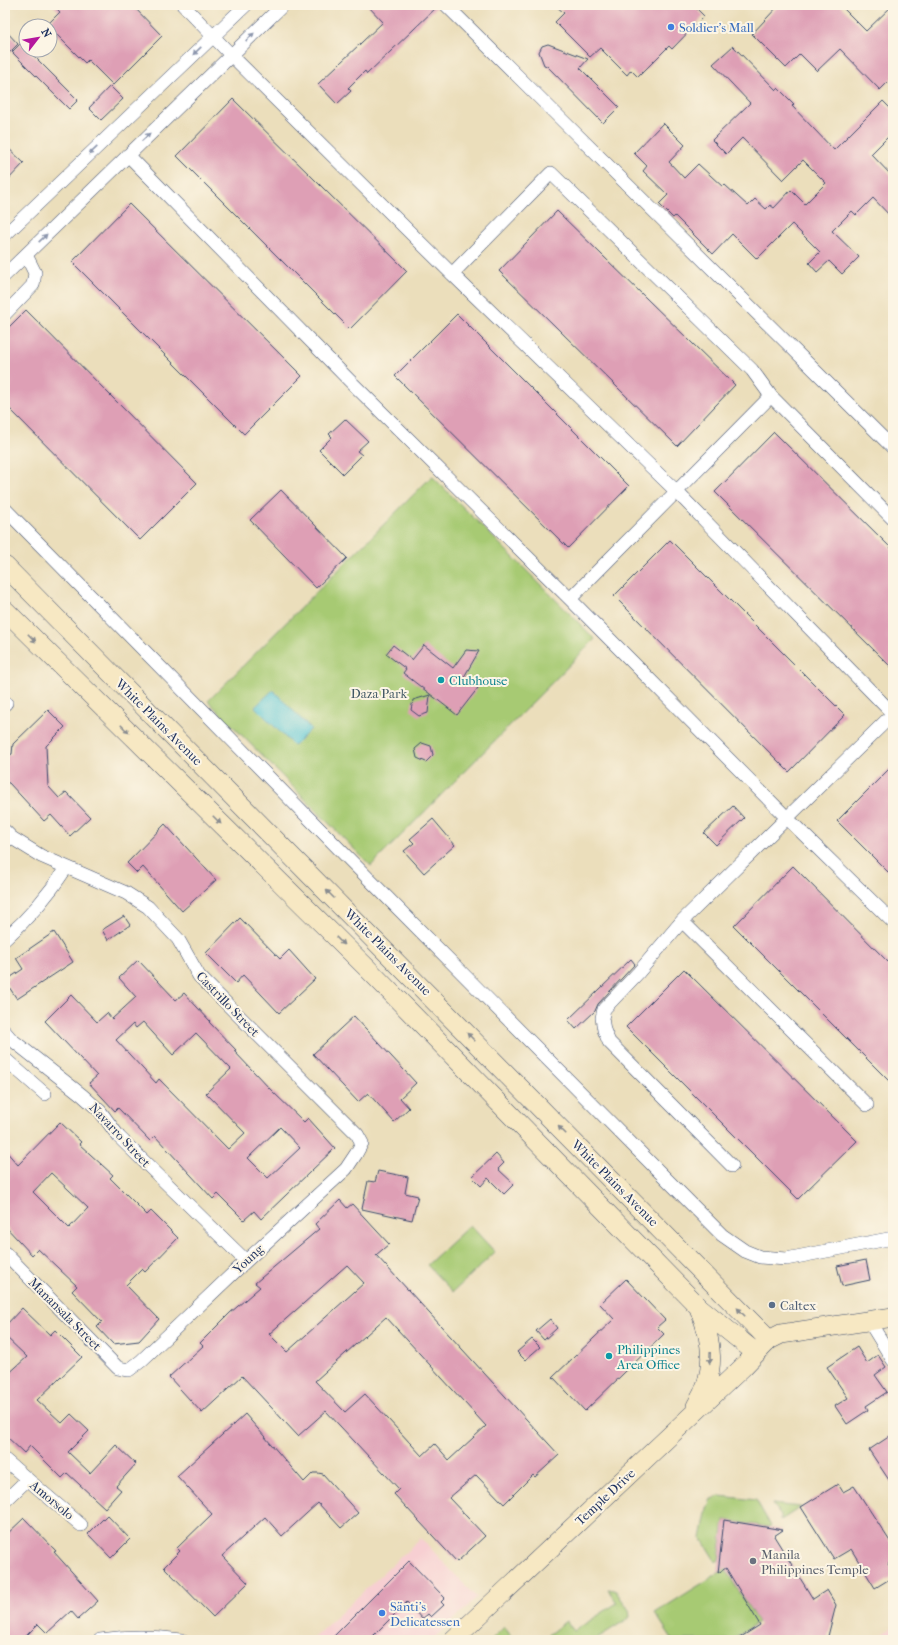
<svg xmlns="http://www.w3.org/2000/svg" width="898" height="1645" font-family="'IM FELL French Canon',serif">
	<style>
		.built { fill: #f7cfd2 }
		.green { fill: #a7ca73; stroke: #617c68 }
		.water { fill: #5cc8d5; stroke: #3c7c9a }
		.building { fill: #de9fb5; fill-rule: evenodd }
		.lines { fill: none; stroke-linecap: round; stroke-linejoin: round }
		.street-casing { stroke: #3a496c; stroke-width: 14 }
		.secondary-casing { stroke: #3a496c; stroke-width: 20 }
		.street { stroke: #fff; stroke-width: 13 }
		.secondary { stroke: #f7e8c3; stroke-width: 19 }
		.oneway { fill: #8d97ae }
		.oneway2 { fill: #898c90 }
		.shop-dot { fill: #3f7fe0; stroke: #fcf5e5; stroke-width: 1.5 }
		.culture-dot { fill: #0f9aa8; stroke: #fcf5e5; stroke-width: 1.5 }
		.service-dot { fill: #5c6f8a; stroke: #fcf5e5; stroke-width: 1.5 }
		.worship-dot { fill: #6b7280; stroke: #fcf5e5; stroke-width: 1.5 }
		.labels { text-anchor: middle; dominant-baseline: central; stroke-width: 4; stroke-linejoin: round; paint-order: stroke }
		.shop-label { font-size: 13px; fill: #366cbe; stroke: #fcf5e5; text-anchor: start }
		.culture-label { font-size: 13px; fill: #0d838f; stroke: #fcf5e5; text-anchor: start }
		.park-label { font-size: 13px; fill: #3e5663; stroke: #fcf5e5 }
		.street-label { font-size: 13px; fill: #1b2f5e; stroke: #fcf5e5 }
		.service-label { font-size: 13px; fill: #4e5e75; stroke: #fcf5e5; text-anchor: start }
		.worship-label { font-size: 13px; fill: #5b616d; stroke: #fcf5e5; text-anchor: start }
	</style>
	<rect width="100%" height="100%" fill="#fcf5e5"/>
	<filter id="ink" filterUnits="userSpaceOnUse"><feTurbulence type="fractalNoise" baseFrequency=".025" numOctaves="2"/><feDisplacementMap in="SourceGraphic" scale="8" xChannelSelector="R" yChannelSelector="G"/><feConvolveMatrix kernelMatrix="1 2 1 2 8 2 1 2 1" color-interpolation-filters="sRGB"/></filter>
	<filter id="wash" filterUnits="userSpaceOnUse"><feTurbulence type="fractalNoise" baseFrequency=".012" numOctaves="4" result="noise"/><feDisplacementMap in="SourceGraphic" scale="16" xChannelSelector="R" yChannelSelector="G"/><feGaussianBlur stdDeviation="0.9" result="paint"/><feColorMatrix in="noise" values="0 0 0 0 0 0 0 0 0 0 0 0 0 0 0 0 0 1.4 0 .05"/><feComposite in="paint" operator="in"/></filter>
	<g filter="url(#wash)">
		<rect width="100%" height="100%" fill="#ebdebb"/>
		<path class="built" d="M421,1538l56,60 -45,42h-121z
			M893,1626v14h-16z"/>
		<path class="green" d="M432,476l163,163 -224,227 -163,-165z
			M470,1225l25,27 -42,40 -26,-27z
			M720,1496l36,4 15,26 -3,1 -44,-7 -5,40 -3,2 -15,-24 6,-30 4,-9z
			M772,1504l29,3 -20,13v-4z
			M725,1569l33,53 -25,17v1h-60l-18,-27z
			M608,1589l7,1 14,20 1,7 -4,3 -32,20h-57l6,-1 23,-18 8,10 43,-28z
			M504,1627l8,10 8,3h-29z"/>
		<path class="water" d="M273,690l38,39 -17,17 -39,-39z"/>
		<g id="blocks">
			<path class="building" d="M53,5h79l30,31 -49,49 -25,-25 -3,3 -38,-38 13,-13z
				M367,5h71v1l-71,68 -2,-3 -17,17 3,3 -14,13 -19,-20 65,-62z
				M555,5h138l11,11 -32,33 -3,-3 -31,31 -7,-7 -4,5 -27,-27 -10,9 -35,-35 9,-9z
				M779,5h61l26,26 27,-26v72l-13,13 -40,-41 -23,22 -17,-17 -14,14 -34,-34z
				M5,30l13,14 -13,13z
				M21,43l5,5v2h2l50,50 -9,9 -57,-57z
				M548,44l40,15 -8,9 39,39 -16,16 -56,-57 -3,-1 -5,-13 3,-6z
				M733,46l43,44 2,-2 16,16 -2,2 42,44 49,-49 10,10v21l-22,22 22,23v42l-20,-21 -17,17 -4,-4 -20,20 27,26 -17,17 -13,-13 -12,11 -8,-9 11,-11 -28,-28 -35,35 -25,-25 -19,20 -38,-38 -2,2 -14,-14 9,-9 -25,-24 4,-5 -13,-13 29,-30 22,22 -16,17 15,16 14,-14 25,23 2,-2 23,21 7,-7 11,10 4,-4 4,3 17,-18 14,14 21,-21 -23,-23 -20,20 -41,-42 -16,16 -14,-14 38,-37 -37,-39z
				M110,86l13,13 -22,21 -12,-12z
				M233,99l174,172 -57,58 -173,-173z
				M5,145l19,18 -19,20z
				M129,204l173,172 -58,58 -172,-172z
				M557,211l178,174 -58,61 -178,-175z
				M26,310l171,173 -57,57 -135,-136v-73z
				M457,314l172,172 -61,62 -173,-172z
				M345,419l23,22 -11,10 5,4 -19,19 -24,-24 13,-13 -3,-3z
				M774,432l119,118v119l-178,-177z
				M281,490l66,68 -31,30 -66,-68z
				M670,540l175,175 -56,57 -175,-176z
				M393,645l19,15 12,-15 29,23 13,-18 13,1 -15,26 14,11 -21,27 -54,-42 3,-4 -20,-15z
				M430,695l-2,18 -9,3 -8,-6 2,-10z
				M48,710l17,17 -19,19 2,40 11,12 7,-6 24,25 -20,19 -19,-21 -7,6 -35,-38 -4,-1v-25l7,-3 1,-10z
				M422,743l9,3 2,9 -7,7 -9,-4 -2,-9z
				M893,765v112l-56,-56z
				M733,806l11,12 -28,27 -12,-12z
				M433,819l22,26 -31,28 -20,-22 10,-8 -4,-4z
				M165,824l51,56 -34,31 -39,-44 -6,6 -10,-10z
				M793,866l100,101v118l-159,-159z
				M124,916l6,9 -22,15 -6,-10z
				M240,918l40,41 9,-9 26,29 -36,34 -36,-38 -7,8 -30,-30z
				M54,932l19,30 -56,37 -12,-18 18,-12 -7,-11z
				M631,959l4,5 -37,40 -3,7 -19,18 -8,-9z
				M138,960l38,40 8,-7 26,28 -1,1 27,28 -2,1 37,39 33,32 4,-4 27,30 -74,71 -7,-8 -10,9 -26,-26 -5,5 -58,-63 -5,5 -32,-33 -3,3 -26,-28 8,-7 -52,-55 26,-26 26,27 10,-9 5,6 24,-22 -17,-19zM143,1022l30,33 23,-22 35,36 -25,24 39,40 -17,16 -69,-70 -3,4 -40,-43 17,-16 3,4zM280,1127l20,21 -32,30 -20,-20z
				M684,969l173,172 -59,58 -172,-172z
				M354,1016l62,67 -16,15 9,10 -15,14 -26,-29 -10,9 -45,-48z
				M60,1122l21,20 -2,2 34,31 -3,3 37,37 4,-4 27,27 -33,34 -3,-3 -16,16 33,34 -20,22 -26,3 -16,-17 5,-5 -30,-31 5,-5 -39,-37 -6,6 -27,-29v-76l13,15zM51,1173l37,35 -19,20 -36,-36z
				M496,1154l8,9 -6,6 16,15 -10,10 -16,-16 -7,8 -9,-9z
				M378,1171l30,6 -3,16 13,3 -6,24 -50,-11 6,-28 7,1z
				M340,1200l7,8 5,-4 37,40 -13,11 183,200 -24,22 -2,-2 -29,29 -28,-29 -27,23 36,38 -28,26 -63,-68 5,-5 -73,-78 -28,25 -56,-60 -40,37 -33,-36 34,-31 -3,-3 30,-30 30,-26 -5,-4 64,-54 -4,-5zM347,1265l17,18 -77,69 -18,-18zM386,1317l100,109 -37,34 -14,-16 -13,12 -57,-62 -20,18 -30,-31z
				M866,1260l4,20 -28,6 -5,-20z
				M626,1279l39,41 -8,7 7,7 -79,77 -32,-34 61,-58 -14,-15z
				M22,1308l28,27 5,-5 27,27 -45,43 25,23 9,-9 18,17 -21,21 22,21 26,-28 20,19 -20,22 5,4 -16,18 -38,-35 -5,5 -32,-32 -6,7 -19,-18v-58l22,-20 -22,-21v-10z
				M550,1319l7,9 -13,12 -8,-9z
				M532,1339l8,8 -15,13 -8,-8z
				M857,1347l10,16 11,-8 8,12 -11,8 12,17 -21,14 2,4 -21,14 -12,-18 13,-8 -21,-31z
				M245,1414l59,68 9,-9h5l5,1 35,39 -17,15 -23,-25 -36,33 -17,-19 -43,39 26,27 -35,34 -49,-50 16,-16 -3,-3 35,-34 -35,-38z
				M893,1434v52l-24,-36z
				M838,1484l5,8 11,-6 39,60v15l-5,3 5,7v6l-18,11 -24,-39 -17,10 -33,-52z
				M107,1515l23,24 -19,19 -23,-24z
				M24,1518l32,33 -2,1 44,49 -20,18 -7,-8 -24,22 -9,-9 -16,16h-17v-104z
				M724,1520l59,10 -9,6 39,63 14,-9 9,15 -9,35h-91l24,-15 -34,-57 -8,5z
				M409,1561l36,37 -4,4 3,3 -13,12 -3,-3 -6,5 -15,-17 -38,38h-39z"/>
		</g>
	</g>
	<g filter="url(#ink)">
		<use href="#blocks" fill-opacity="0" stroke="#3a496c" stroke-width="1"/>
		<g class="lines">
			<defs>
				<path id="street" d="M183,5l48,50 221,219 224,217 217,223 -211,207
					M446,5l447,443
					M128,155l221,225 221,219 217,219 106,104
					M5,235l241,-230
					M452,274l99,-101 201,197 19,26 122,123
					M5,275l278,-270
					M5,314l28,-29 2,-12 -9,-18
					M5,509l343,349 374,377 23,16 15,6 26,2 107,-21
					M570,599l201,-203
					M5,704l1,-1
					M5,831l7,7 29,18 85,37 22,14 30,32 21,37 158,158 5,9 -6,11 -10,15 -100,92 -105,100 -12,9 -11,-2 -113,-115
					M5,939c25,-22 43,-43 61,-71
					M5,1032l6,7 71,56 18,16 19,26 127,124
					M5,1059l40,35
					M732,1166l-123,-124 -5,-12 -2,-12 2,-9 34,-36 44,-52 185,184
					M869,1321l24,39
					M5,1460l76,65
					M5,1501l22,-21
					M100,1640c28,-4 53,-4 81,0"/>
				<path id="secondary" d="M5,566l764,774
					M5,610l361,357 333,340 57,46
					M696,1406c21,-33 17,-64 3,-98
					M453,1640l290,-273 26,-27 12,-6 112,-17"/>
			</defs>
			<use href="#street" class="street-casing"/>
			<use href="#secondary" class="secondary-casing"/>
			<use href="#street" class="street"/>
			<use href="#secondary" class="secondary"/>
		</g>
		<defs><path id="oneway-solid" d="M-6-.8H1V-3.2L6.5 0L1 3.2V.8H-6Z"/></defs>
		<g class="oneway">
			<use href="#oneway-solid" transform="translate(250 37) rotate(-44)"/>
			<use href="#oneway-solid" transform="translate(197 51) rotate(136)"/>
			<use href="#oneway-solid" transform="translate(146 137) rotate(-44)"/>
			<use href="#oneway-solid" transform="translate(93 151) rotate(136)"/>
			<use href="#oneway-solid" transform="translate(43 238) rotate(-44)"/>
		</g>
		<g class="oneway2">
			<use href="#oneway-solid" transform="translate(32 638) rotate(46)"/>
			<use href="#oneway-solid" transform="translate(125 729) rotate(45)"/>
			<use href="#oneway-solid" transform="translate(217 820) rotate(45)"/>
			<use href="#oneway-solid" transform="translate(330 894) rotate(-135)"/>
			<use href="#oneway-solid" transform="translate(340 941) rotate(45)"/>
			<use href="#oneway-solid" transform="translate(471 1037) rotate(-135)"/>
			<use href="#oneway-solid" transform="translate(562 1130) rotate(-135)"/>
			<use href="#oneway-solid" transform="translate(741 1312) rotate(-134)"/>
			<use href="#oneway-solid" transform="translate(710 1358) rotate(92)"/>
		</g>
	</g>
	<g class="shop-dot">
		<circle cx="671" cy="27" r="4"/>
		<circle cx="382" cy="1613" r="4"/>
	</g>
	<g class="culture-dot">
		<circle cx="441" cy="680" r="4"/>
		<circle cx="609" cy="1356" r="4"/>
	</g>
	<circle class="service-dot" cx="772" cy="1305" r="4"/>
	<circle class="worship-dot" cx="753" cy="1561" r="4"/>
	<g class="labels">
		<g class="shop-label">
			<text x="679" y="27">Soldier's Mall</text>
			<text x="390" y="1606">Sänti's<tspan x="390" dy="15">Delicatessen</tspan></text>
		</g>
		<g class="culture-label">
			<text x="449" y="680">Clubhouse</text>
			<text x="617" y="1349">Philippines<tspan x="617" dy="15">Area Office</tspan></text>
		</g>
		<g class="park-label">
			<text x="379" y="693">Daza Park</text>
		</g>
		<g class="street-label">
			<text transform="translate(159 722) rotate(45)">White Plains Avenue</text>
			<text transform="translate(388 952) rotate(45)">White Plains Avenue</text>
			<text transform="translate(228 1004) rotate(46)">Castrillo Street</text>
			<text transform="translate(120 1135) rotate(47)">Navarro Street</text>
			<text transform="translate(615 1183) rotate(45)">White Plains Avenue</text>
			<text transform="translate(248 1259) rotate(-43)">Young</text>
			<text transform="translate(65 1314) rotate(45)">Manansala Street</text>
			<text transform="translate(605 1497) rotate(-43)">Temple Drive</text>
			<text transform="translate(52 1500) rotate(40)">Amorsolo</text>
		</g>
		<g class="service-label">
			<text x="780" y="1305">Caltex</text>
		</g>
		<g class="worship-label">
			<text x="761" y="1554">Manila<tspan x="761" dy="15">Philippines Temple</tspan></text>
		</g>
	</g>
	<rect width="898" height="1645" fill="none" stroke="#fcf5e5" stroke-width="20"/>
	<g transform="translate(38 38) rotate(59)"><circle r="19" fill="#fcf5e5" stroke="#a2a6af"/>
	<path d="M0-3L7 15L0 10L-7 15Z" fill="#b5179e"/>
	<text y="-6" font-size="11" font-weight="bold" text-anchor="middle" fill="#1b2f5e">N</text>
	</g>
</svg>
